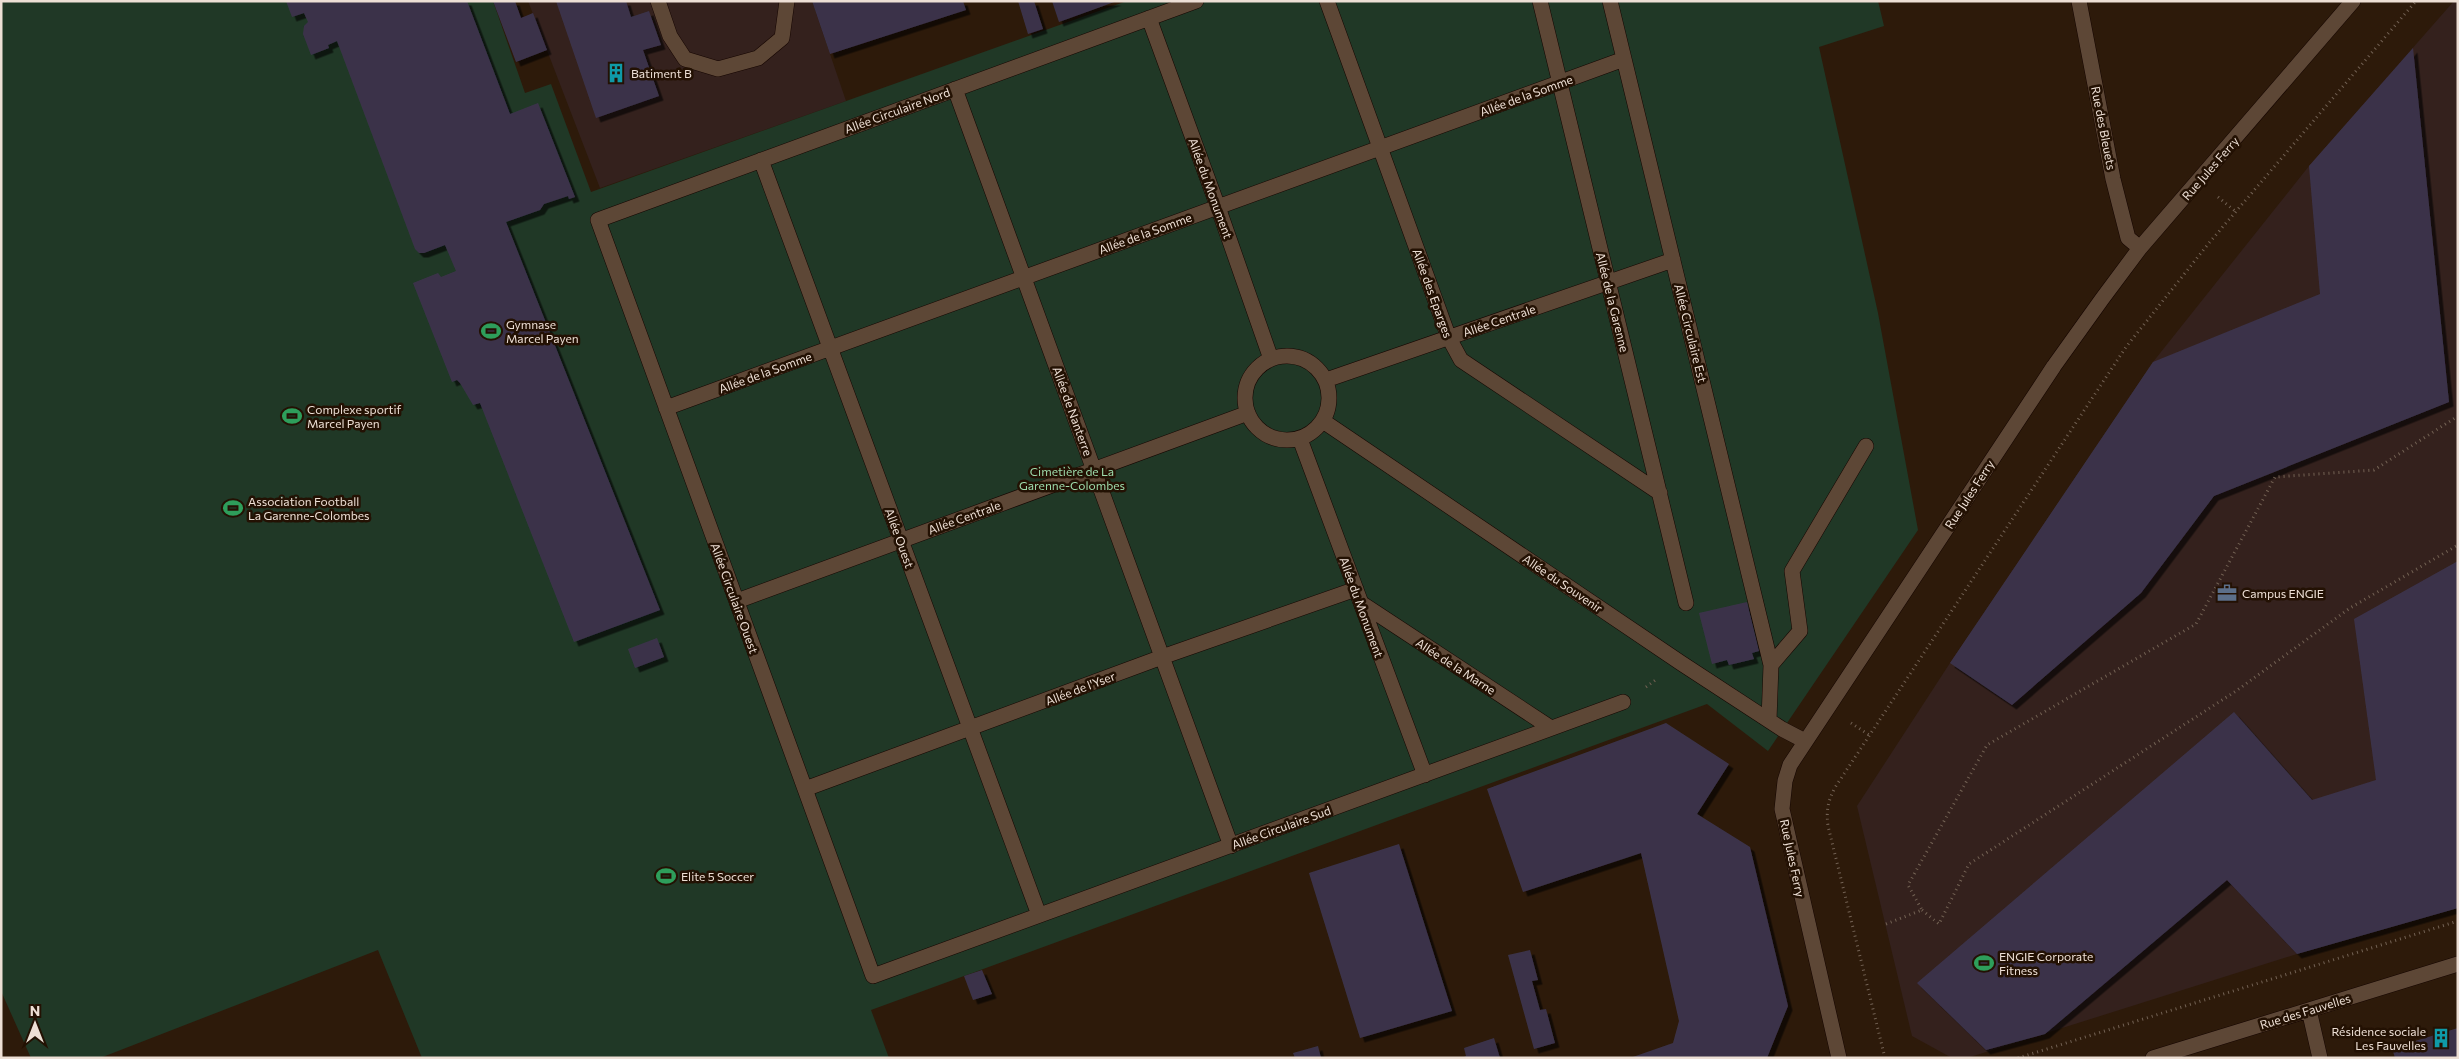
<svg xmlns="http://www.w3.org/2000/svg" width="2459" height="1059" font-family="Commissioner,sans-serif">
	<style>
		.commercial { fill: #34211d }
		.green { fill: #203826 }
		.building { fill: #3b334a; filter: url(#shadow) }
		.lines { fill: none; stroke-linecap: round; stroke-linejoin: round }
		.minor-casing { stroke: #150500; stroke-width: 16 }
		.path { stroke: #736254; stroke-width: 3; stroke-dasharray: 1 4; stroke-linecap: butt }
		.minor { stroke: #5d4736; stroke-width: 15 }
		.labels { text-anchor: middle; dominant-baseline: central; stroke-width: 5; stroke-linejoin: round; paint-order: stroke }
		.poi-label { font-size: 12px; fill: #eddfd5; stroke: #231103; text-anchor: start }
		.street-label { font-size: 12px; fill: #eddfd5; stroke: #231103 }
		.park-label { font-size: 12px; fill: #9eddad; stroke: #231103 }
	</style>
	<defs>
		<filter id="shadow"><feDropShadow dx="4.5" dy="4.5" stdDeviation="0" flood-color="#0009"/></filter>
	</defs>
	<rect width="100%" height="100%" fill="#2d1a0a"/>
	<path class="commercial" d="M528,1h284l34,100 -246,87z
		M2454,1h4v907l-161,46 -330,104h-15l-40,-22 -55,-230 93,-143 203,-301 156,-196z"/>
	<path class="green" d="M5,1h488l32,92 26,-9 40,108 536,-191h751l6,25 -65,21 59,266 40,217 -150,221 -61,-47 -836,306 18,48h-467l-44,-108 -278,108h-69l-30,-67v-988z"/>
	<path class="building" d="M286,1h181l43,113 28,-11 37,94 -6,2 -1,-3 -24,8 -4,6 -34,12 154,388 -86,32 -94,-239 -7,2 -13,-22 -3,-3 -5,2 -39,-99 25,-10 3,4 15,-6 -11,-26 -21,8h-5l-4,-4 -78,-208 -9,4 1,3 -18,7 -8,-21 1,-8 4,-4 -4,-9 -12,4z
		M493,1h22l6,17 12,-5 14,37 -31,12z
		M556,1h70l5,16 18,-6 12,34 -18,5 16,46 -63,22z
		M812,1h151l3,9 -136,44z
		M1018,1h16l9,28 -15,5z
		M1052,1h65l-58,21z
		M2413,48l36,354 -235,94 -73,97 -129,112 -62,-42 203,-301 167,-68 -11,-128z
		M2458,561v347l-161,46 -70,-74 -182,154 -59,16 -69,-67 317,-271 78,88 64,-20 -22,-161z
		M1747,602l12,49 -7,2 2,6 -25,6 -2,-5 -15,4 -13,-51z
		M657,638l7,19 -29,11 -7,-19z
		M1666,723l63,41 -32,50 53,33 38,159 -21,52h-137l43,-15 6,-22 -38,-168 -118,39 -36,-103z
		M1399,844l53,167 -92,27 -51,-165z
		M1530,950l8,30 -6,1 8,29 6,-1 9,34 -21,6 -26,-94z
		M982,970l10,24 -19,6 -9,-24z
		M2458,1028v30h-63l-3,-10z
		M1494,1038l6,20h-38l4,-2 -2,-8z
		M1318,1046l3,12h-26l-2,-5z"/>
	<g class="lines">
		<defs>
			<path id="minor" d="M658,1l12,35 15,23 33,10 40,-11 24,-20 5,-37
				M1196,1l-598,219 275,756 750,-274
				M1327,1l122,337 12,22 199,133
				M1540,1l146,602
				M1610,1l161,664 -2,55
				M2079,1l34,178 15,59 12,10
				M1149,18l69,189 53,152
				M955,89l276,757
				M761,160l278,755
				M1245 398a42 42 0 1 1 84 0a42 42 0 1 1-84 0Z
				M1326,380l347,-120
				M666,408l958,-349
				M1323,421l358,242 101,66 23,12
				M1300,439l125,336
				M737,601l511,-188
				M1361,603l190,125
				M1771,665l29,-34 -8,-60 74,-125
				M805,789l357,-132 194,-68
				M2309,1010l11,48
				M1839,1058l-57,-249 3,-28 5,-16 264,-399 48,-67 38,-51 213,-247
				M2153,1058l305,-94"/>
		</defs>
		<use href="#minor" class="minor-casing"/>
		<path class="path" d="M2218,197l17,14
			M1646,687l11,-8
			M1851,723l18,12
			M1922,910l17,14 30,-60 267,-173 114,-83 108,-63
			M1886,924l36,-14 -14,-25 79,-140 209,-121 79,-147 99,-7 84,-54
			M1885,1058l-57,-232c-2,-16 0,-26 8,-40l290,-439 83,-104 207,-242
			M2018,1058l440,-137"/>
		<use href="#minor" class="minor"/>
	</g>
	<defs>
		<symbol id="building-bare" viewBox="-9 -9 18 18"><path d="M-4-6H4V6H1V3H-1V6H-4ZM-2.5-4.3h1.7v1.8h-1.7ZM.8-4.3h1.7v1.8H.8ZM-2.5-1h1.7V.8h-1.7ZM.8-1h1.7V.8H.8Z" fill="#0f9aa8" stroke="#231103" stroke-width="2.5" paint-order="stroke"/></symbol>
		<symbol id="stadium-bare" viewBox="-9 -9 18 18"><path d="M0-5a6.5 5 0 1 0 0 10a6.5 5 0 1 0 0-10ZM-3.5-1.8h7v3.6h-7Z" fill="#2e9e5b" stroke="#231103" stroke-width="2.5" paint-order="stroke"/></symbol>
		<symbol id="office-bare" viewBox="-9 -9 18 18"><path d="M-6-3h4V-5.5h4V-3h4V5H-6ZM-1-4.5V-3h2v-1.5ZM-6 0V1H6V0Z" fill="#5c6f8a" stroke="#231103" stroke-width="2.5" paint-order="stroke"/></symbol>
	</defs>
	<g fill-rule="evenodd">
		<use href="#building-bare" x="602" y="59" width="28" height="28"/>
		<use href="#stadium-bare" x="477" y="317" width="28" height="28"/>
		<use href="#stadium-bare" x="278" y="402" width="28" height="28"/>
		<use href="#stadium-bare" x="219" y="494" width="28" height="28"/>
		<use href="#office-bare" x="2213" y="579" width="28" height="28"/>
		<use href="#stadium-bare" x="652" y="862" width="28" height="28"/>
		<use href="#stadium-bare" x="1970" y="949" width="28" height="28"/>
		<use href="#building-bare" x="2427" y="1024" width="28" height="28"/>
	</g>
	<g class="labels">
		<g class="poi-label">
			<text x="631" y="73">Batiment B</text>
			<text x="506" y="324">Gymnase<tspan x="506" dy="14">Marcel Payen</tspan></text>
			<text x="307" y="409">Complexe sportif<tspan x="307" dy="14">Marcel Payen</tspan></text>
			<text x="248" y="501">Association Football<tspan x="248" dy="14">La Garenne-Colombes</tspan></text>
			<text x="2242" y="593">Campus ENGIE</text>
			<text x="681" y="876">Elite 5 Soccer</text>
			<text x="1999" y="956">ENGIE Corporate<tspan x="1999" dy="14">Fitness</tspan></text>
			<text x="2426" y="1031" text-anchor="end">Résidence sociale<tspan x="2426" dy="14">Les Fauvelles</tspan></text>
		</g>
		<g class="street-label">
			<text transform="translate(1526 95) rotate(-20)">Allée de la Somme</text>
			<text transform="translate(897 110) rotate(-20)">Allée Circulaire Nord</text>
			<text transform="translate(2104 128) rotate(79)">Rue des Bleuets</text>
			<text transform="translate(2210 168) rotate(-49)">Rue Jules Ferry</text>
			<text transform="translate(1211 188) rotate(70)">Allée du Monument</text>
			<text transform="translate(1145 233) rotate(-20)">Allée de la Somme</text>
			<text transform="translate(1433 293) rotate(70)">Allée des Eparges</text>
			<text transform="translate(1613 302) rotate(76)">Allée de la Garenne</text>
			<text transform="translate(1499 320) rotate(-19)">Allée Centrale</text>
			<text transform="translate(1691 333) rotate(76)">Allée Circulaire Est</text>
			<text transform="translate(765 372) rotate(-20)">Allée de la Somme</text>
			<text transform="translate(1073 411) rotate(70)">Allée de Nanterre</text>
			<text transform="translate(1969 494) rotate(-57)">Rue Jules Ferry</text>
			<text transform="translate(964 517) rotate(-20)">Allée Centrale</text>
			<text transform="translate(900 538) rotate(70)">Allée Ouest</text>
			<text transform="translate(1563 583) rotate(34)">Allée du Souvenir</text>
			<text transform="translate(735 598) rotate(70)">Allée Circulaire Ouest</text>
			<text transform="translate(1362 607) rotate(70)">Allée du Monument</text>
			<text transform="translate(1456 666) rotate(33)">Allée de la Marne</text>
			<text transform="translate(1080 688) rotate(-21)">Allée de l'Yser</text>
			<text transform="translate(1281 827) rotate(-20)">Allée Circulaire Sud</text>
			<text transform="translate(1793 858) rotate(78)">Rue Jules Ferry</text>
			<text transform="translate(2305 1011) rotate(-17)">Rue des Fauvelles</text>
		</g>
		<g class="park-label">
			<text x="1072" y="471">Cimetière de La<tspan x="1072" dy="14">Garenne-Colombes</tspan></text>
		</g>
	</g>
	<rect width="2459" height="1059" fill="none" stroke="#eddfd5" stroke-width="5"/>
	<g transform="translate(35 1024)" stroke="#231103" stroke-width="4" paint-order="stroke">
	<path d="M0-4L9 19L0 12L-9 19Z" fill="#eddfd5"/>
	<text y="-8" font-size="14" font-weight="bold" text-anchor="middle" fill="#eddfd5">N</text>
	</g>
</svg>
